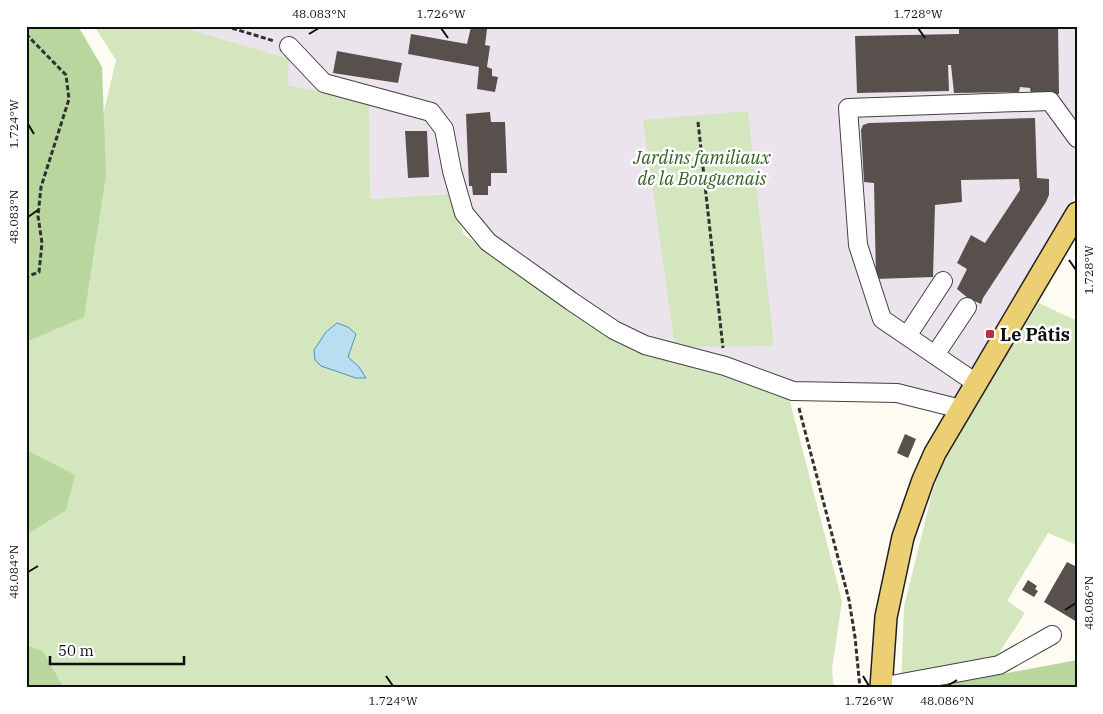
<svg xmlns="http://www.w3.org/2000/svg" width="1103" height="714" font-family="'IBM Plex Serif',serif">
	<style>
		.industrial { fill: #ece4ed }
		.green { fill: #d3e6be }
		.forest { fill: #b8d69e }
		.water { fill: #bbddf1; stroke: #4792c3 }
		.building { fill: #57504c }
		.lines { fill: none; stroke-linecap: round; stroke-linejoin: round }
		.minor-casing { stroke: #424242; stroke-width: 20 }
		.major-casing { stroke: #202020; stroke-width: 24 }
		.path { stroke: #313131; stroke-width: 3; stroke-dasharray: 5 2.5; stroke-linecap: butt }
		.minor { stroke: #fff; stroke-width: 18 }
		.major { stroke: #edcf73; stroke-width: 21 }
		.ticks { fill: none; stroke: #0f0f0f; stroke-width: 2 }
		.poi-dot { fill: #b43239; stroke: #fff; stroke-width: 2 }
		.labels { text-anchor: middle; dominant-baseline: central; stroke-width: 5; stroke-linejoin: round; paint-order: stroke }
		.park-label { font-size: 18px; font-style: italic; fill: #316224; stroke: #fff }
		.poi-label { font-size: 18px; font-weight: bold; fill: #0f0f0f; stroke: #fff; text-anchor: start }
		.neatline { fill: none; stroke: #0f0f0f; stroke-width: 2 }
		.ticks-label { font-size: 12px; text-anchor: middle; fill: #0f0f0f }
	</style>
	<rect width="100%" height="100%" fill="#fefbf2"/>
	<path class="industrial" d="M177,26h900v167l-124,210 -158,-21 -142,-39 -37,-18 -116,-78 -41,-54 -89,6 -2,-96 -81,-18z"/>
	<path class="green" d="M94,26h83l112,33 -1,26 81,18 1,96 78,-5 16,41 175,118 149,41 54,207 -10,68 2,19h-770l-21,-37 -17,-6v-326l62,-140 28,-119z
		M748,111l26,235 -99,1 -32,-227z
		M1039,303l38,18v224l-29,-12 -41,68 18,12 -42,64 -56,11h-26l3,-81 28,-114 17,-47z"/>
	<path class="forest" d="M26,26h52l24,41 4,108 -22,142 -58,25z
		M26,450l49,25 -9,35 -40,25z
		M26,645l17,6 21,37h-38z
		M1077,660v28h-150z"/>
	<path class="water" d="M337,323l11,4 8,7 -8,23 11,10 7,11h-10l-35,-12 -6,-6 -1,-10 12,-18z"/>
	<path class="building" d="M959,26h99l1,68h-28l-1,-6 -10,-1 -1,5 -65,1 -3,-28h-3l1,26 -92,2 -2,-57 104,-2z
		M471,27l16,2 -2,16 5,1 -3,21 5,2v7l6,1 -3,15 -18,-3 2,-22 -71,-13 3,-20 56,10z
		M337,51l65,12 -4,20 -65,-10z
		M490,112l1,10h14l2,51h-16v13h-3v9h-15l-1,-9h-3l-3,-72z
		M1035,118l2,60 12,1v16l-3,7 -63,96 -2,6 -13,-6 -11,-9 10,-20 -10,-6 14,-28 14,8 35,-53 -1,-11 -58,1 1,22 -27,3 -2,72 -57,2 -2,-96 -10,-1 -3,-52 2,-5 6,-2z
		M405,131h22l2,46 -21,1z
		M905,434l11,5 -8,19 -11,-5z
		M1067,562l10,5v55l-33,-20z
		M1028,580l9,6 -2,3 3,2 -4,6 -12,-7z"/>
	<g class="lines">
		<defs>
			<path id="minor" d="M289,46l35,37 107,29 13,17 8,42 12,42 24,29 83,59 43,29 31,15 80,21 68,25 104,2 64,16
				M907,336l36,-55
				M935,355l32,-48
				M976,383l-94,-64 -24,-74 -10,-137 202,-7 27,37
				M880,687l119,-22 53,-30"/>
			<path id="major" d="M881,688l5,-71 17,-80 20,-57 12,-27 13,-22 129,-218"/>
		</defs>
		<use href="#minor" class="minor-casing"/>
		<use href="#major" class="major-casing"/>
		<path class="path" d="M225,26l49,15
			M26,34l40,41 3,24 -28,88 -3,29 4,27 -3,29 -13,5
			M698,122l25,226
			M799,408l50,192 6,37 5,51"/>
		<use href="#minor" class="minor"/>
		<use href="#major" class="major"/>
	</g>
	<path class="ticks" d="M441,28l7,10M918,28l7,10M309,34l10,-6M28,124l6,10M28,217l10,-7M1069,260l7,10M28,572l10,-6M1065,610l11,-7M386,676l7,10M863,676l6,10M947,686l10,-6"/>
	<rect class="poi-dot" x="985" y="329" width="10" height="10" rx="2.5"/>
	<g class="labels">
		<g class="park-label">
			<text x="702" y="157">Jardins familiaux<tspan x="702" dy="21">de la Bouguenais</tspan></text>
		</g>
		<g class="poi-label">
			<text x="1000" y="334">Le Pâtis</text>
		</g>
	</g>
	<rect width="1103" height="714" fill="none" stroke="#ffffff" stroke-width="55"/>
	<path d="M50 656v8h134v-8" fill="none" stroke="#0f0f0f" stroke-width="2.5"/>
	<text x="58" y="656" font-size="15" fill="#0f0f0f" stroke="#ffffff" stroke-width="4" paint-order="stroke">50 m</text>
	<rect x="28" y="28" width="1048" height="658" class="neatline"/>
	<g class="ticks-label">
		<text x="319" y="18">48.083°N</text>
		<text x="441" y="18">1.726°W</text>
		<text x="918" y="18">1.728°W</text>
		<text transform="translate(14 124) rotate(-90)" y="4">1.724°W</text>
		<text transform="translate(14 217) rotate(-90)" y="4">48.083°N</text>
		<text transform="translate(1089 270) rotate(-90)" y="4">1.728°W</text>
		<text transform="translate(14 572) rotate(-90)" y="4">48.084°N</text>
		<text transform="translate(1089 603) rotate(-90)" y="4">48.086°N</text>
		<text x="393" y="705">1.724°W</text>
		<text x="869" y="705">1.726°W</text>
		<text x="947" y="705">48.086°N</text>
	</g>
</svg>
